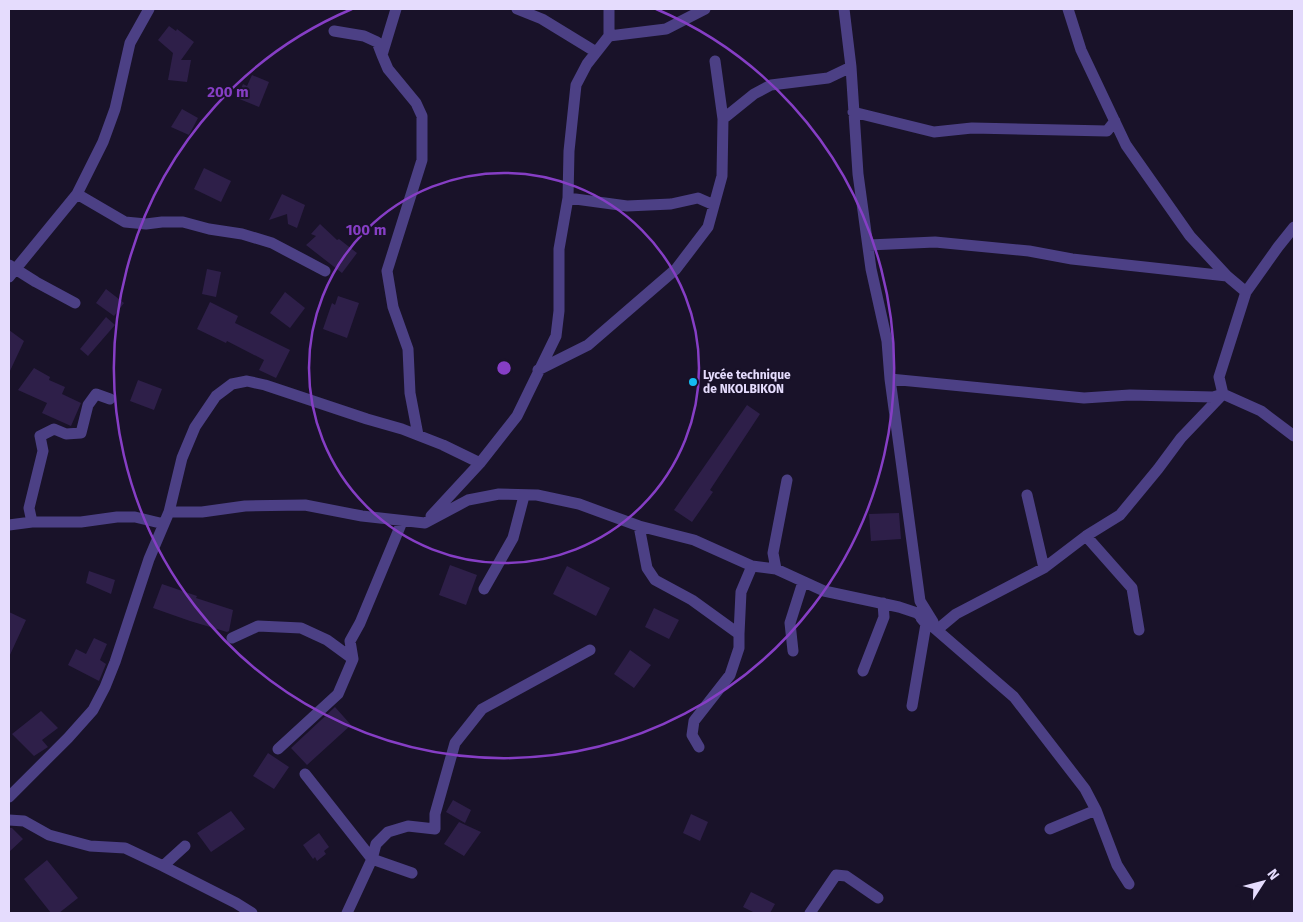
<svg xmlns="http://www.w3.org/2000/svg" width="1303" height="922" font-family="'Fira Sans',sans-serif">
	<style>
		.building { fill: #2e1f49 }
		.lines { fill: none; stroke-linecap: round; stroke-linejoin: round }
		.minor { stroke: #4c4085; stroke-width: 11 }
		.ring { fill: none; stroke: #863ec5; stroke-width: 2.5 }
		.poi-dot { fill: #14bcf2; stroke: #191229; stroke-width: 2 }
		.labels { text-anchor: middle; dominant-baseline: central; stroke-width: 4; stroke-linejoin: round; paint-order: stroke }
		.poi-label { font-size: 12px; font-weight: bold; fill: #e5dcfd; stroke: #191229; text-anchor: start }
		.centre { fill: #863ec5; stroke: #191229; stroke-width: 2.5 }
		.ring-label { font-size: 15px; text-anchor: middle; font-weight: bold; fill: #863ec5; stroke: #191229; stroke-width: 4; stroke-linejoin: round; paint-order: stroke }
	</style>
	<rect width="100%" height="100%" fill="#191229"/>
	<path class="building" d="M169,26l7,5 1,-2 17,13 -13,18h10l-4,22 -19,-2 5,-27 -15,-13z
		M252,75l17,7 -10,25 -22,-9 6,-14 4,2z
		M182,109l16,9 -9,17 -18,-8z
		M204,168l27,13 -10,21 -27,-13z
		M282,194l23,11 -8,23 -9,-4 -1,-10 -18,6z
		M320,224l17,16 2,-1 18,14 -15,20 -36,-28 10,-9 -5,-2z
		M207,269l14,3 -5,25 -14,-3z
		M106,289l18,14 -10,13 -18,-13z
		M285,292l20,16 -15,20 -20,-15z
		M338,296l21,7 -12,35 -24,-9 9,-26 3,2z
		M210,302l28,14 -3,7 55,27 -14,28 -17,-8 5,-10 -37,-19 -1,2 -29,-14z
		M106,317l9,8 -27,31 -8,-7z
		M9,330l15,11 -15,32z
		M34,368l16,9 -1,3 16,7 -3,7 19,9 -10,23 -29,-13 5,-10 -29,-13z
		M138,380l24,9 -8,21 -24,-9z
		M747,405l13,9 -50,76 3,2 -21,30 -18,-12z
		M899,513l2,26 -30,2 -2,-27z
		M450,565l27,10 -11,30 -27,-10z
		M567,566l43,22 -14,28 -43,-22z
		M89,571l26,9 -4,14 -25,-11z
		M162,584l35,12 -1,2 37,12 -4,21 -2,1 -37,-11 -37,-13z
		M654,608l25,12 -10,19 -24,-12z
		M9,612l17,8 -17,37z
		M94,638l13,6 -7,16 6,4 -7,17 -31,-16 8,-16 10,5z
		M630,650l21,15 -17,23 -20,-14z
		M335,707l16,18 -44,40 -16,-17z
		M41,711l17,17 -16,12 6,7 -14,9 -22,-22z
		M268,753l21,14 -15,22 -21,-13z
		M453,800l18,10 -6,13 -19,-11z
		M231,811l14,18 -34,23 -14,-19z
		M691,814l17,8 -8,19 -17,-8z
		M459,822l22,10 -17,24 -20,-12z
		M9,828h3l11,11 -14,13z
		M319,833l10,14 -5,4 2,3 -9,7 -2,-4 -2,2 -10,-14z
		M47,860l31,38 -19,15h-8l-27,-34z
		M751,892l24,12 -5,9h-15l-12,-6z"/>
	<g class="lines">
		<path class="minor" d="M396,9l-14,46 6,14 28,34 6,13v44l-35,111 6,36 15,42 2,44 8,42
			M517,9l25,10 54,33
			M844,9l7,58 7,107 13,95 16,72 3,38 30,222 13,21
			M1068,9l13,41 45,95 64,91 37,40 19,16
			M334,31l30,5 13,6 5,13
			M609,36l57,-7 39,-20
			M853,112l81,20 38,-4 135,3 8,-10
			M723,119l31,-25 17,-9 57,-7 23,-11
			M77,194l48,28 21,2 16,-2h21l26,7 33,5 30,9 53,28
			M568,198l59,8 44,-2 27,-6 16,7
			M869,245l66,-3 94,9 43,8 155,17
			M9,265l27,17 39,21
			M9,277l68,-83 26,-52 12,-33 15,-66 19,-34
			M538,370l50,-25 88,-76 32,-42 14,-51 1,-57 -8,-58
			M890,379l194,19 46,-3 83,2 10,-3 38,17 33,25
			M1223,394l-4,-17 27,-85 32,-45 16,-20
			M1027,495l17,73
			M169,512h33l43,-6 60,-1 57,11 63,7 43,-23 31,-6 38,1 42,9 60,22 55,14 58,26 24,3 48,22 75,16 18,6 97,84 71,92 11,21 21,55 12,19
			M431,516l49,-53 37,-47 39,-80 3,-25v-62l9,-51 1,-47 7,-66 11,-21 22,-28v-27
			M32,522l-3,-14 14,-57 -3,-15 14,-7 12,5 15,-1 7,-28 8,-11 14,5
			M9,525l23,-3h49l36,-5h18l29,7
			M639,526l8,42 8,12 37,20 47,34v14l-9,27 -36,46 -2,14 7,12
			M1086,536l46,52 7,42
			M776,569l-3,-16 14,-73
			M484,589l29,-51 11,-42
			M938,629l18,-15 88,-46 42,-32 34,-21 38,-46 23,-31 42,-44
			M739,634l2,-42 11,-26
			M232,638l26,-12 43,2 26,12 26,19
			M793,651l-3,-28 13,-41
			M863,671l21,-54 -1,-14
			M912,706l14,-82 -5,-6
			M278,749l60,-55 15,-35 -3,-18 10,-18 42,-101
			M305,774l67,85 40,14
			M9,797l59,-59 25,-28 12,-23 10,-25 34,-103 20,-47 13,-54 13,-31 21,-31 16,-12 15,-3 18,4 102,34 35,10 41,16 37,18
			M9,820l15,1 25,14 41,11 35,2 38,18 22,-20
			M1050,829l46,-19
			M163,866l73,37 16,10
			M347,913l25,-54 4,-15 12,-12 20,-6 27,3v-15l20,-71 27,-34 108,-59
			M810,913l26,-38 10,1 32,22"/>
	</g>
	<g class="ring">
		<circle cx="504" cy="368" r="195"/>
		<path d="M656 9A390 390 0 1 1 352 9"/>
	</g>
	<circle class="poi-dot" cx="693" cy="382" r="5"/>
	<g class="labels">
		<g class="poi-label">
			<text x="703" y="375">Lycée technique<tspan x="703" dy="14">de NKOLBIKON</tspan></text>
		</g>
	</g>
	<circle cx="504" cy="368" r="8" class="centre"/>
	<g class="ring-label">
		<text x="228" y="97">200 m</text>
		<text x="366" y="235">100 m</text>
	</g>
	<rect width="1303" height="922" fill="none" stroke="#e5dcfd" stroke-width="20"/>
	<g transform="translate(1263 882) rotate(54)" stroke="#191229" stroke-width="4" paint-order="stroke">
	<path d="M0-4L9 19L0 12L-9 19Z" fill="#e5dcfd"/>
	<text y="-8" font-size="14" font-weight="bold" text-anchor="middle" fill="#e5dcfd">N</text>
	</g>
</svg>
